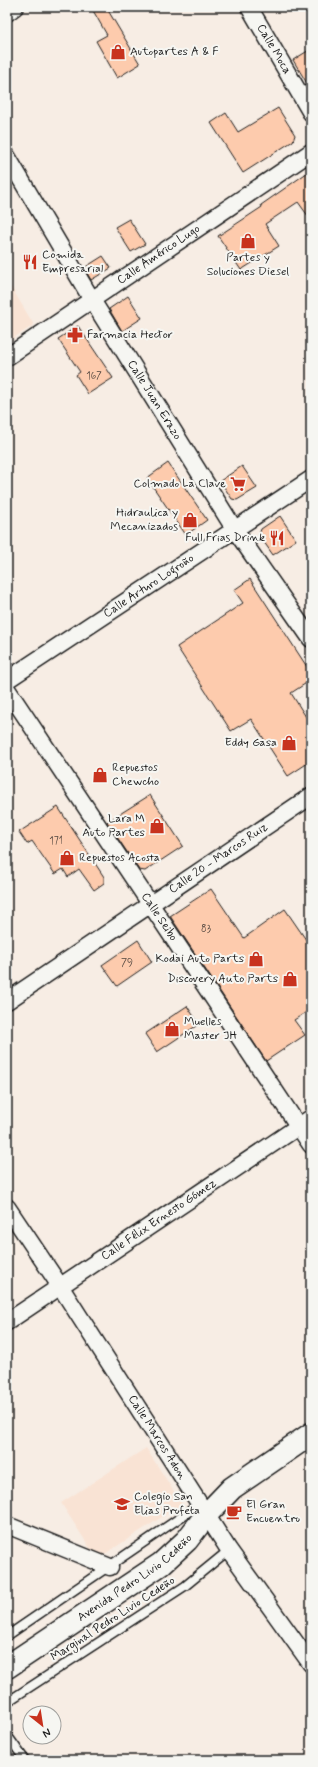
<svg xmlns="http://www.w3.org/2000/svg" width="318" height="1767" font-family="Mynerve,sans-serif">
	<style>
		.built { fill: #f9e3d4 }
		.building { fill: #fdcbad; stroke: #1c1c1c }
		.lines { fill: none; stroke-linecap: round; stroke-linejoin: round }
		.lane-casing { stroke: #1c1c1c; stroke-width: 11 }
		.street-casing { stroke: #1c1c1c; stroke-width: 19 }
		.secondary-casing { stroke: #1c1c1c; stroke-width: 25 }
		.lane { stroke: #f6f6f2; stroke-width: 8 }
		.street { stroke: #f6f6f2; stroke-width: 16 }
		.secondary { stroke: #f6f6f2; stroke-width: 22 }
		.labels { text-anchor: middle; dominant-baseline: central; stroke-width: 4; stroke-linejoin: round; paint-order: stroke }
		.number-label { font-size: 10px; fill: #544840 }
		.street-label { font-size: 12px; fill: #1c1c1c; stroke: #f6f6f2 }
		.poi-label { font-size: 12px; fill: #1c1c1c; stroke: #f6f6f2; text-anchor: start }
	</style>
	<rect width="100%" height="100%" fill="#f7ede4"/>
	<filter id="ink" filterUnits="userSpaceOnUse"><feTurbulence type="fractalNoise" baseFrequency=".025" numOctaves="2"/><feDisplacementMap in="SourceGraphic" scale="8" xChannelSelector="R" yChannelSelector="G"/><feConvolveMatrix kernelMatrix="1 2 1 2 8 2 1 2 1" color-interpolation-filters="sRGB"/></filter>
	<g filter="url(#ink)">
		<path class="built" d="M7,280l27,45 -27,17z
			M146,1448l36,56 -85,55 -36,-56z"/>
		<path class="building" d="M91,7h15l34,57 -23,14 -21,-37 11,-6z
			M311,49v41l-18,-30z
			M278,108l17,27 -2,6 -50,32 -32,-50 15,-10 12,19z
			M311,170v50l-13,-18 -33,22 14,22 -38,24 -23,-34 44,-29 -1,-2z
			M129,219l16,25 -14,8 -16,-25z
			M103,256l8,12 -20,12 -7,-12z
			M128,296l14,22 -20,13 -13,-22z
			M78,326l35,52 -25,16 -12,-19 4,-3 -22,-33z
			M168,463l39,57 -21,15 -39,-57z
			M242,466l15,22 -20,12 -5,-1 -12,-18z
			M280,516l16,24 -23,15 -14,-20 2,-6z
			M250,579l61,94v7l-20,13 20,32v36l-23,15 -37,-57 -20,12 -54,-84 66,-44 -9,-13z
			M150,795l33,51 -38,25 -6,-1 -32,-48z
			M58,807l46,70v6l-10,7 -15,-21 -11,8 -5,-8 -8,5 -23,-33 -5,3 -8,-12z
			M211,889l33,49 41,-29 26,38v62l-17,11 11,15 -39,26 -96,-145z
			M138,940l14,22 -35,24 -15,-21z
			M187,1006l12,18 -42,28 -12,-18z"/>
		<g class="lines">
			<defs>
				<path id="lane" d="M7,1636l193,-132
					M7,1702l178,-116 44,-36
					M7,1735l18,25"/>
				<g id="street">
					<path id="s1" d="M249,7l62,106"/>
					<path d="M7,13l8,-6"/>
					<path id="s2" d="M7,156l85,144 143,230 76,109"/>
					<path id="s3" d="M7,357l304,-205"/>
					<path id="s4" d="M7,680l304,-201"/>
					<path id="s5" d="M7,689l304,456"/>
					<path id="s6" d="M7,1001l304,-205"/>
					<path id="s7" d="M7,1207l53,79 169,264 82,114"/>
					<path id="s8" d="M7,1322l304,-204"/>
					<path d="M7,1525l103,42"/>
				</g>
				<g id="secondary">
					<path id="s9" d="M7,1667l154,-103 26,-24 20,-26 25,-26 79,-54"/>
				</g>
			</defs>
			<use href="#lane" class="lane-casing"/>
			<use href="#street" class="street-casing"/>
			<use href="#secondary" class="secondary-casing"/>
			<use href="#lane" class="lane"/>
			<use href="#street" class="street"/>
			<use href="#secondary" class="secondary"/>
		</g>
	</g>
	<defs>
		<symbol id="shop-bare" viewBox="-9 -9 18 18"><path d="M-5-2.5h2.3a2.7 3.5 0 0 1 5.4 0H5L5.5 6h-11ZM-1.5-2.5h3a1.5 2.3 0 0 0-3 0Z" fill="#c8321e" stroke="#f6f6f2" stroke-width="2.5" paint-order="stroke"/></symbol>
		<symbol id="restaurant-bare" viewBox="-9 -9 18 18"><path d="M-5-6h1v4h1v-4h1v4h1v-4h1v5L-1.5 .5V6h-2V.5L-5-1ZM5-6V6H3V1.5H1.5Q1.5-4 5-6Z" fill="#c8321e" stroke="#f6f6f2" stroke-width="2.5" paint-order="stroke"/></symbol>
		<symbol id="pharmacy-bare" viewBox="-9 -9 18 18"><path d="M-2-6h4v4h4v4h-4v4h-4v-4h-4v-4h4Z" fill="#c8321e" stroke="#f6f6f2" stroke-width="2.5" paint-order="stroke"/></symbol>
		<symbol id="supermarket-bare" viewBox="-9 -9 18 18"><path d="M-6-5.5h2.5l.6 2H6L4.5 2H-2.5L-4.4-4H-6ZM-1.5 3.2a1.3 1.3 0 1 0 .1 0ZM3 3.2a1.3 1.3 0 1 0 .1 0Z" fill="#c8321e" stroke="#f6f6f2" stroke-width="2.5" paint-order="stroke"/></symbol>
		<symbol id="school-bare" viewBox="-9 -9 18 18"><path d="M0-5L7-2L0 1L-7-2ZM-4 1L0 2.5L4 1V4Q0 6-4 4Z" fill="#c8321e" stroke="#f6f6f2" stroke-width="2.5" paint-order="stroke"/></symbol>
		<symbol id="cafe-bare" viewBox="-9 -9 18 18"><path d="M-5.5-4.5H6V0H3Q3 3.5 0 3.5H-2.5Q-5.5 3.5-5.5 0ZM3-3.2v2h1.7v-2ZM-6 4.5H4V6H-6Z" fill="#c8321e" stroke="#f6f6f2" stroke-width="2.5" paint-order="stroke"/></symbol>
	</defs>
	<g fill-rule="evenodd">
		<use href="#shop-bare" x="107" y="41" width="22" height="22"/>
		<use href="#shop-bare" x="237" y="230" width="22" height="22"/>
		<use href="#restaurant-bare" x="19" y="251" width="22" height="22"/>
		<use href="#pharmacy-bare" x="64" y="324" width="22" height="22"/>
		<use href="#supermarket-bare" x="227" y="473" width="22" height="22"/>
		<use href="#shop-bare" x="179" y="509" width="22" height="22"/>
		<use href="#restaurant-bare" x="266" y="527" width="22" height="22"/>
		<use href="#shop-bare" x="278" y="732" width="22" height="22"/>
		<use href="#shop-bare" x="89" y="764" width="22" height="22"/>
		<use href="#shop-bare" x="146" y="815" width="22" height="22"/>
		<use href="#shop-bare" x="56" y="847" width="22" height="22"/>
		<use href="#shop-bare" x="245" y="948" width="22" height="22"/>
		<use href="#shop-bare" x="279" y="968" width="22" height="22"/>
		<use href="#shop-bare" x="161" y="1018" width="22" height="22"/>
		<use href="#school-bare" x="111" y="1493" width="22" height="22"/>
		<use href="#cafe-bare" x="223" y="1501" width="22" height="22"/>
	</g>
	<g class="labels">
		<g class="number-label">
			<text x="94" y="376">167</text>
			<text x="56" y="841">171</text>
			<text x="206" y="929">83</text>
			<text x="127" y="963">79</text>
		</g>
		<g class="street-label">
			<text stroke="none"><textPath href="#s1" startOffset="49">Calle Moca</textPath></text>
			<text stroke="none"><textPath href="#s3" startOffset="183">Calle Américo Lugo</textPath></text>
			<text stroke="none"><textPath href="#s2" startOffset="285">Calle Juan Erazo</textPath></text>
			<text stroke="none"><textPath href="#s4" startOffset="170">Calle Arturo Logroño</textPath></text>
			<text stroke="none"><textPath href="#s6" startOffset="255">Calle 20 - Marcos Ruiz</textPath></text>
			<text stroke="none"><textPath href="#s5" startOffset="274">Calle Seibo</textPath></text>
			<text stroke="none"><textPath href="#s8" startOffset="183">Calle Félix Ernesto Gómez</textPath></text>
			<text stroke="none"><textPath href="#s7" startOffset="275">Calle Marcos Adon</textPath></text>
			<text stroke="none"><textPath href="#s9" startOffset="156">Avenida Pedro Livio Cedeño</textPath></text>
			<text transform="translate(113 1619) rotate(-33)">Marginal Pedro Livio Cedeño</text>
		</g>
		<g class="poi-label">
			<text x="130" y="52">Autopartes A &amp; F</text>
			<text x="42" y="255">Comida<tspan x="42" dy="14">Empresarial</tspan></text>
			<text x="248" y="258" text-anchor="middle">Partes y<tspan x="248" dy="14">Soluciones Diesel</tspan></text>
			<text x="87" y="335">Farmacia Hector</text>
			<text x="226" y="484" text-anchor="end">Colmado La Clave</text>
			<text x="178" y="513" text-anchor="end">Hidraulica y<tspan x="178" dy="14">Mecanizados</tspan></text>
			<text x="265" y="538" text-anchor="end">Full Frias Drink</text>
			<text x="277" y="743" text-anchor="end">Eddy Gasa</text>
			<text x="112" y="768">Repuestos<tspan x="112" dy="14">Chewcho</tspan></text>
			<text x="145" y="819" text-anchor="end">Lara M<tspan x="145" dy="14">Auto Partes</tspan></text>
			<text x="79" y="858">Repuestos Acosta</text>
			<text x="244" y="959" text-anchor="end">Kodai Auto Parts</text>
			<text x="278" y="979" text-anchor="end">Discovery Auto Parts</text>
			<text x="184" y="1022">Muelles<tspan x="184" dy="14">Master JH</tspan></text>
			<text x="134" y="1497">Colegio San<tspan x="134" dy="14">Elias Profeta</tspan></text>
			<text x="246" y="1505">El Gran<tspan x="246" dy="14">Encuentro</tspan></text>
		</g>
	</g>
	<rect width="318" height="1767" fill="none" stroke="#f6f6f2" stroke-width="24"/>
	<rect x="12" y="12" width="294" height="1743" fill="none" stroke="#1c1c1c" stroke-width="1.5" filter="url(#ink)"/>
	<g transform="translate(42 1725) rotate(150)"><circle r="19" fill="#f6f6f2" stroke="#9f9f9c"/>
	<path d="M0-3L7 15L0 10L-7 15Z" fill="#c8321e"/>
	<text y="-6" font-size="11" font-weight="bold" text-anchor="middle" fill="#1c1c1c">N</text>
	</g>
</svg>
